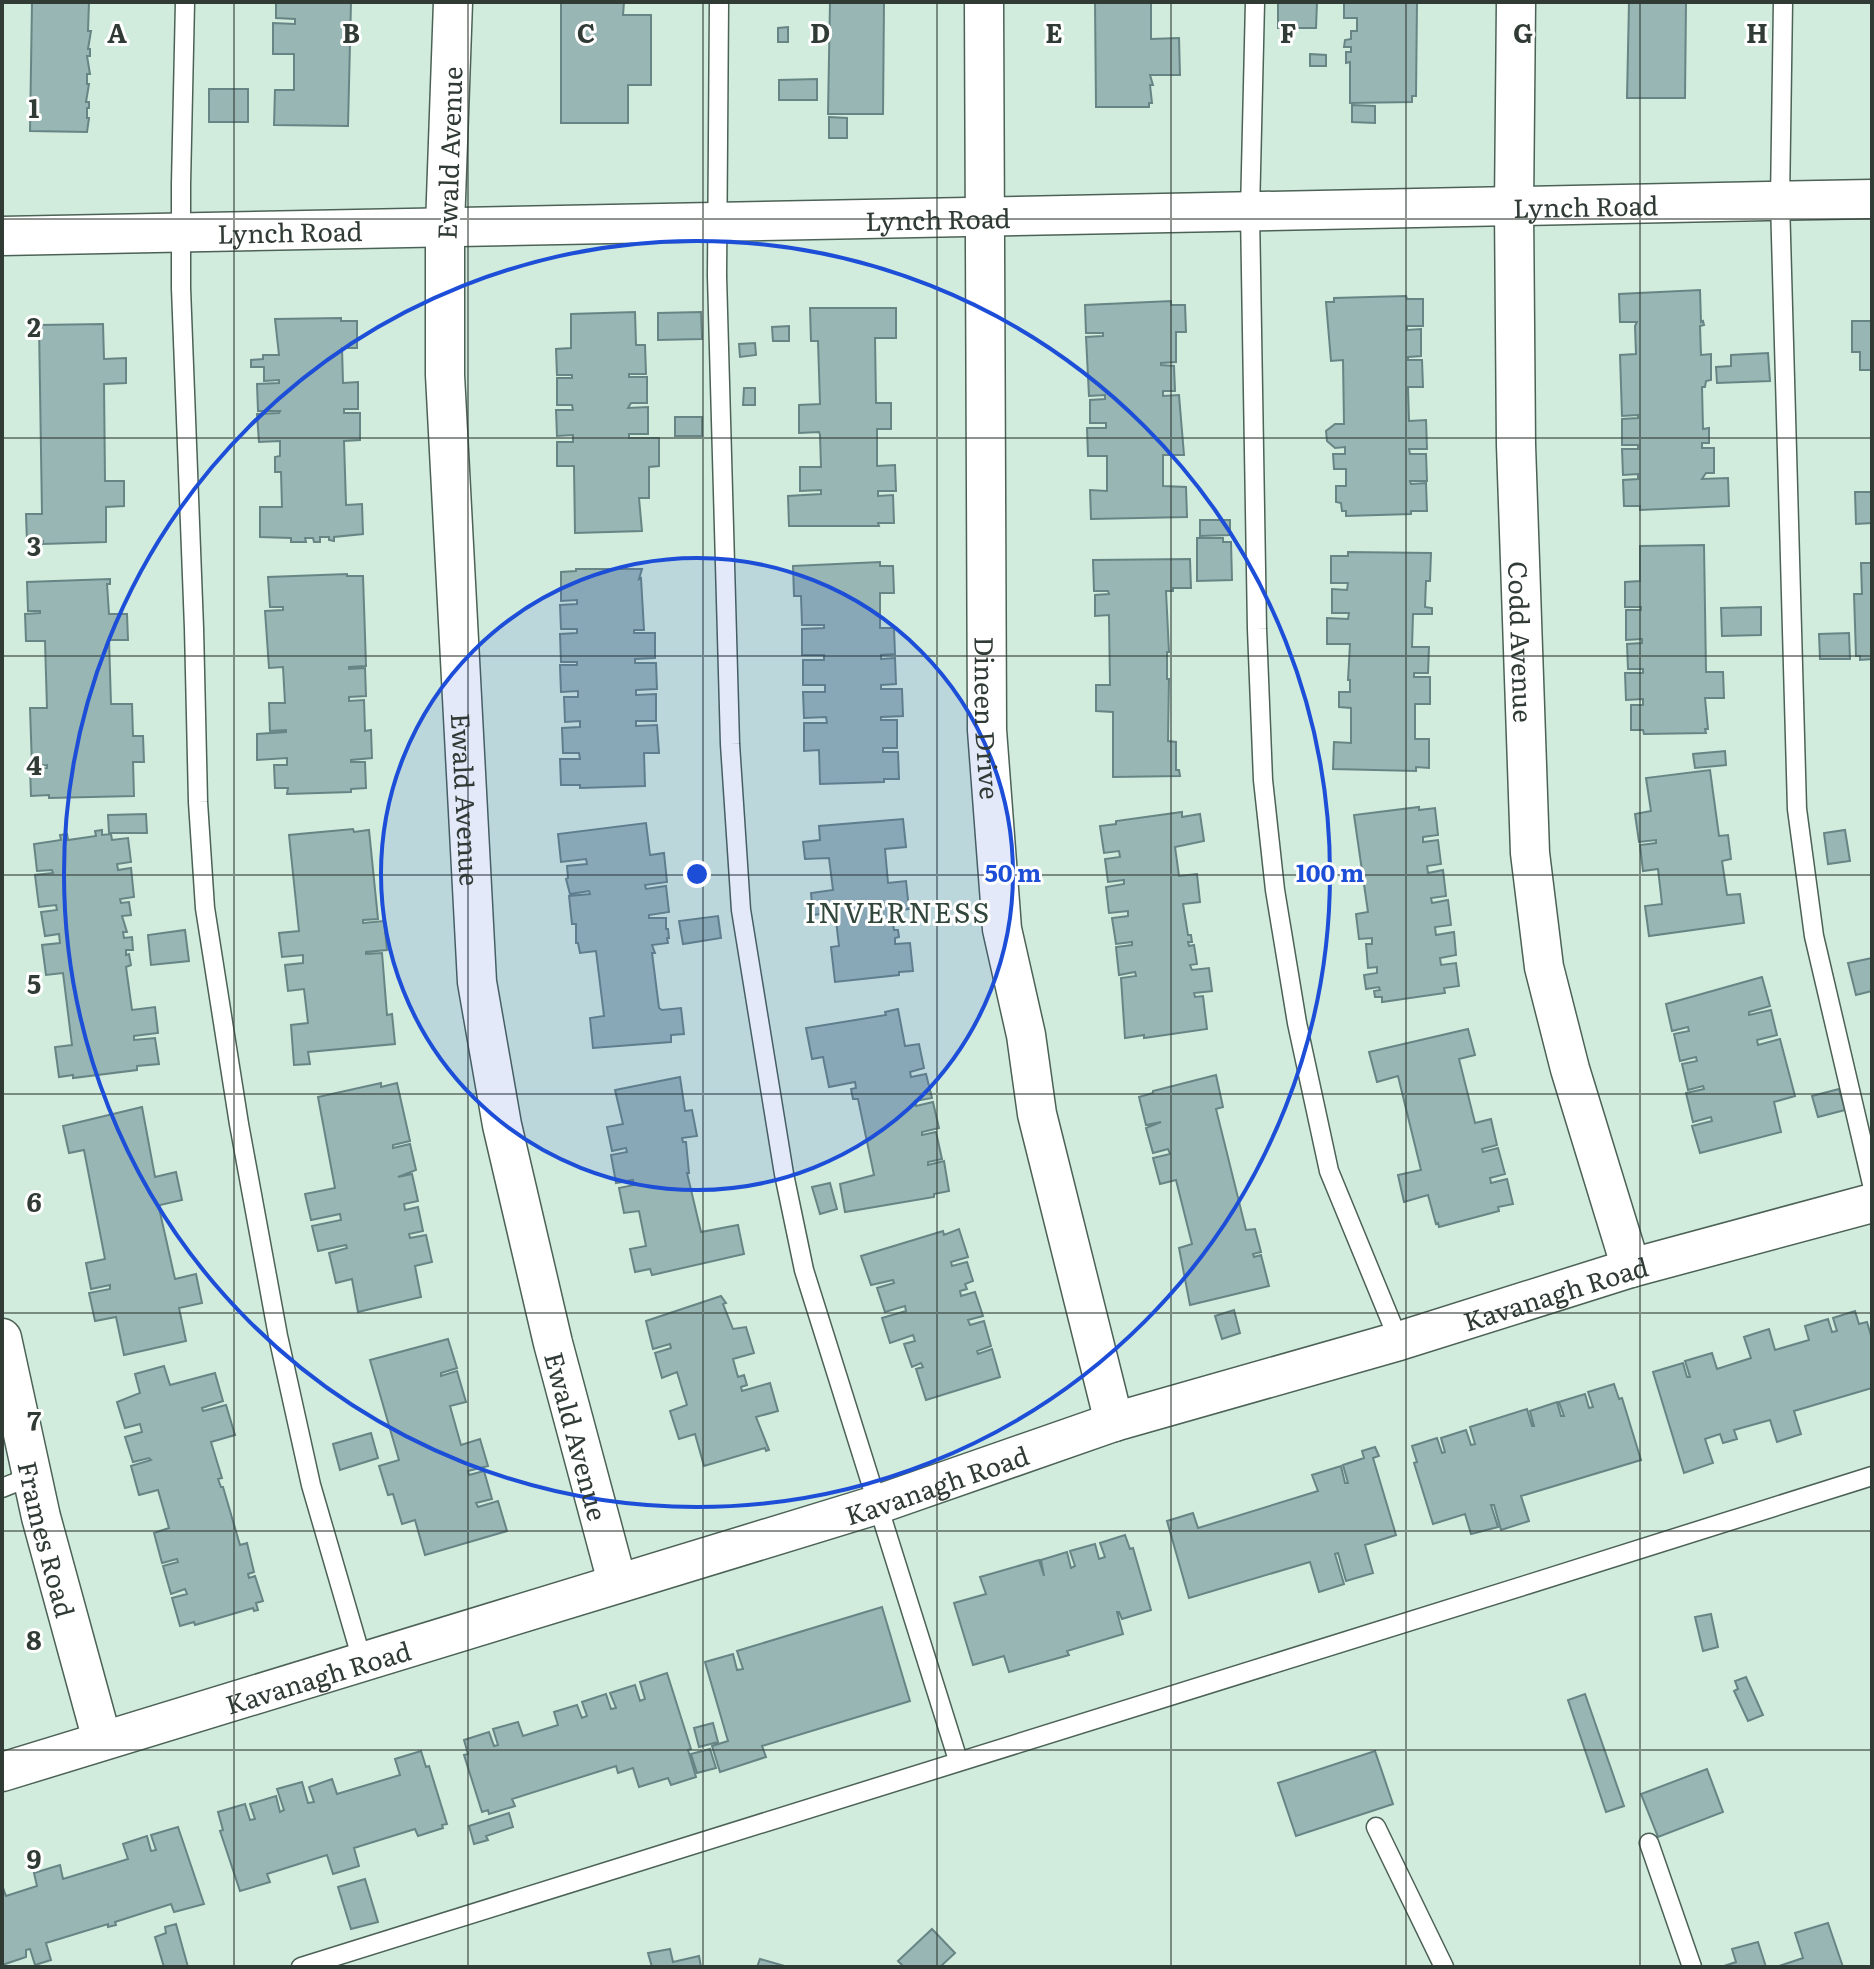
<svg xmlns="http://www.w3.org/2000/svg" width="1874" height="1969" font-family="Literata,serif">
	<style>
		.building { fill: #97b6b4; stroke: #678584; stroke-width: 2 }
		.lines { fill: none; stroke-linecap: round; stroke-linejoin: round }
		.service-casing { stroke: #4c6256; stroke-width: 21 }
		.minor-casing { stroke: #4c6256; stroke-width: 41 }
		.service { stroke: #fff; stroke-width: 18 }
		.minor { stroke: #fff; stroke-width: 38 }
		.grid { fill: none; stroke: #313b35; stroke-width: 2; stroke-opacity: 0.55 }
		.ring { fill: none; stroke: #1d4ed8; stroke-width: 4 }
		.labels { text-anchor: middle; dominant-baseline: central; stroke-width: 6; stroke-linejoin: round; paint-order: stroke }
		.street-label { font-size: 26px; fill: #313b35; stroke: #fff }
		.neighbourhood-label { font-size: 28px; letter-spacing: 2px; fill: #31473b; stroke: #fff }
		.grid-label { font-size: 26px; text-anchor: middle; font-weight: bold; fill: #313b35; stroke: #fff; stroke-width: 6; stroke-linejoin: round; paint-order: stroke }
		.centre { fill: #1d4ed8; stroke: #fff; stroke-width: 4 }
		.ring-label { font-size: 24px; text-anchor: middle; font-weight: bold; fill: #1d4ed8; stroke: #fff; stroke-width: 6; stroke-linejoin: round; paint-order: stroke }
	</style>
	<rect width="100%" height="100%" fill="#d1ebdd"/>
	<path class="building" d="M32,2h57l-1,29h3l-3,18h2v7h-3l3,18h-3v10h2l-3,18h3v6h-2v10h2l-2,14 -57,-1z
		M276,2h75l-3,124 -74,-1 1,-35h19v-36h-21v-31l22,1v-5l-19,-1z
		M561,2h63l-1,13h28v70h-23v38h-67z
		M830,2h54l-1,112h-55z
		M1095,2h71l-15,1v36l28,-1 1,37h-30l3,10h-3l2,18h-3v4h-53z
		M1278,2h39l-1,26h-38z
		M1344,2h73l-1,94h-4v6l-62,1v-41l-4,1v-11h5v-5h-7l1,-7 6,-1v-8h6v-13h-13z
		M1629,2h57l-1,96h-58z
		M788,27v15h-10v-14z
		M1310,54l16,1v11h-16z
		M817,79v21h-38v-20z
		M209,89h39v33h-39z
		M1352,105l23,1v17l-23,-1z
		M829,117l18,1v20h-18z
		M1700,290l1,32 2,-1 1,4 -4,1 1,29 10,-1v26l-5,1 -1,6h-3l1,42 6,-1v15h-7v5h12v25h-8l-4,6 26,-1 1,28 -89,4v-4h-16l-1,-26 15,-1v-5l-15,1 -1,-26h16v-4h-16v-26l16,-1v-3l-16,1 -2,-61 16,-1 -1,-28 2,-4h-17l-1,-28z
		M1406,296l1,3h16v27h-16v4l14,-1v27l-13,1v3h14l1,27h-15l1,34 17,-1 1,29h-18l1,5h16l1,27h-17l1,3 15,-1 1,28h-16v3l-65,2v-5h-4l-1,-8 -5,-1v-16h10v-17h-12l-1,-15h12v-7l-10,1 -8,-7 -1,-10 9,-7h9l-1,-64 -12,1 -5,-59h8v-4z
		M1171,301v4h14l1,27h-10v30l-15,1v2l13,1 1,25h-12v5l16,-1 5,60h-21v31l23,1 1,30 -96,2 -1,-29 17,1v-35h-19l-1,-28h19v-5h-16v-23l15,-1v-4l-16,1 -3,-59 17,-1v-3h-17l-1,-28z
		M810,308h86v30h-21l1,65h15v26h-14v37l18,-1 1,26h-18v5l15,-1 1,28h-16l1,3h-90l-1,-30 33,-2v-4l-21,1v-24h21l-1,-32 -1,-3 -20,1v-28l21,-1 -2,-63h-7z
		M635,312l1,33h9l1,29h-17v3h18v26h-16l-3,5 20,-1v27h-19v4h30v28l-10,1v31h-10l3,33 -67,2 -1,-67h-17v-24h16v-7l-16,1 -1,-26h17l-1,-5h-15v-27h15v-3h-15l-1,-26 15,-1v-34z
		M701,312l1,27 -44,1v-27z
		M341,318v3h16v27h-15l1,35 15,-1v27h-14v4h16v27l-16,1 2,64 16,-1 1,30 -29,3v4l-5,-1v-3h-9v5h-6l-1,-4h-8l1,4h-15v-4l-31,-1v-30h22l-1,-35h-6v-15l5,-1v-15l-21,1 -2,-28 22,-1 1,-2h-22l-1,-27 22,-1v-3l-15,1v-14h-13v-7l12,-1v-4h16l-4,-36z
		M1852,321h20v49h-12v-18h-8z
		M103,324l1,35 22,-1v25l-22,1 1,97h19v25l-18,1v35l-63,2v-3h-16l-1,-27h16l-3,-189z
		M789,326v15h-16l-1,-14z
		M755,343l1,12 -16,2 -1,-13z
		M1768,353l2,28 -53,2 -1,-16 15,-1v-11z
		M744,388h11v17h-12z
		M675,417h27v19h-27z
		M1855,492h17v31l-16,1z
		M1200,520h30v15l-30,1z
		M1197,538h26v4h8l1,38 -35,1z
		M1704,545l2,127h17l1,26h-19l3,31h-3l1,4 -62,1 -1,-4h-12v-25h12v-6l-17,1 -1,-27h18v-4h-15l-1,-25 15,-1v-4l-16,1v-30h15v-3h-16v-25l15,-1v-35z
		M1348,552l83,1 -1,28h-4l-1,26 7,1v6h-19l-1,33h17l-1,26h-14v4h16v27h-15v35h14v29l-13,-1v4l-83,-2 1,-27 17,1v-35l-12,-1v-15h11v-12h-2l2,-36h-23v-26l21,1 1,-6h-17v-24l15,1 1,-7h-17v-27h17z
		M1190,559l1,29h-18v3h-7l3,61h-2v27h2l-1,62 8,1v28h3l1,6 -67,1v-65l-17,-1v-26h14l-1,-70 -14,1v-21l14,-1 -1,-3h-14l-1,-31z
		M880,562v4h13l1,27h-14v35h14l1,26 -14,1v4l14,-1 1,26 -15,1v4h21l1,27 -22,1v3h16v28h-14v4h15l1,27h-15v3l-64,2 -1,-34 -15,1v-28h23l-1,-6 -22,1 -1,-26h22v-7h-22v-25h21v-5h-22v-26l22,-1v-3h-22l-1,-29h-7l-1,-30z
		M1861,563h11v96l-12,1v-4h-4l-2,-62h8z
		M576,569h66l-3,10 2,-1 3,52h-10v3h21v25l-20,1v4h21l1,26 -21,1v5l20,-1v27h-20v5l21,-1 2,28h-15l1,33 -65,2v-3h-19l-1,-26h20l-1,-6h-16l-1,-25 18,-1v-6l-15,1 -1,-25h14v-6l-17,1 -1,-27h17v-3h-16l-1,-28 17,-1v-4h-16l-1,-24 17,-1v-4l-16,1v-29l15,-1z
		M347,574v2h16l3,90 -17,1v2l16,-1 1,28 -17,1v4l15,-1 1,31 6,-1 1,28 -21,2v2h14l1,26 -15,1v3l-64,2 1,-6h-13l-1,-23h13v-7l-30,2v-26l29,-2v-2l-16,1 -1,-28h16l-2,-36 -14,1 -4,-57 18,-1v-3h-13l-2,-30z
		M110,579v5h-3l2,30h18l1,26h-19l2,64h21l1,32h10l1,26h-11l1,34 -85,2v-3l-18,1 -1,-27 17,-1v-3l-15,1 -2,-58h17l-2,-67h-19l-1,-27 15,-1v-2h-12l-1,-29z
		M1761,607v28l-39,1 -1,-28z
		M1849,633l1,26h-30l-1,-25z
		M1725,751l1,14 -31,3 -2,-14z
		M1710,770l9,66 9,-1 3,24 -9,2 5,34 13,-1 4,29 -95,13 -4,-30 17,-2 -4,-35 -15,2 -3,-26 16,-2v-3l-17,2 -4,-28 16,-3 -5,-33z
		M1419,807v3l16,-2 3,27 -15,2v5l15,-2 3,24 -14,2 1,7 15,-3 3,26 -15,2 1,5 16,-3 3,25 -16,2 1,8 18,-3 2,23 -16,3 1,7 15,-2 3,23 -15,2 1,5 -63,9v-5h-7l-1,-6 6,-1 -1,-3 -13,2 -2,-14 13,-2v-6l-9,1 -2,-24h6v-6l-13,1 -3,-25 12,-2 -14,-97z
		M1182,812v5l18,-3 4,27 -29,6 4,29 18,-2 3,28 -17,2 5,31h3l1,7h-4l1,4 5,-1 3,19 -7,1 2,5 17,-2 3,23 -18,2 1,4 8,-1 4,33 -63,9v-3l-19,3 -4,-60 15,-2 -1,-4 -16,3 -3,-28 16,-2v-3l-16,2 -4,-26 16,-2v-5l-19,2 -3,-26 18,-3v-4l-16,2 -3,-23 15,-2 -1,-6 -15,2 -4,-27 16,-2v-3z
		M146,814l1,19h-38l-1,-18z
		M903,819l3,28 -21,2 3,34 18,-2 3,28 -18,2 1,6h4l1,7h-4l1,6h4l1,7 -4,1v6l15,-1 3,28 -14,1v3l-64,7 -4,-35 8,-1 -4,-34 -22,3 -2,-22 22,-3 -4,-32 -24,1 -2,-17 17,-2 -1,-14z
		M646,823l4,32 14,-2 3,29 -22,3 1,4 20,-3 3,26 -20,3v3h17v11h2l1,9h-2l1,5 -16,2 3,8h-3l7,55 3,2 19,-2 3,26 -13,1v7l-78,6 -3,-30 14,-2 -8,-65 -16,2 -2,-10h-2v-19h-4l-3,-28 21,-2 -1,-3 -19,3 -4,-15 2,-1 -1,-12 20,-2 -1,-5 -25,3 -3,-28z
		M353,829l1,3 15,-2 9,89 -15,1v3l21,-2 3,29 -21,2v2l16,-1 5,62 5,-1 3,30 -87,8 2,12 -16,1 -3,-40 17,-2 -4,-34 -16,2 -3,-26 18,-2v-8l-21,2 -3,-24 20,-2 -10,-96z
		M102,830v5l9,-1 1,6 16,-2 3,24 -14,2 1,6 13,-2 3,29 -14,2 1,4 8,-1 2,13 -9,1 5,16h-4l1,6 8,-1 1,13h-7v5l3,-1 2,11 -5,2 6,43 23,-3 3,26 -24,3v4l21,-2 4,26 -22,2v4l-64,8v-3l-14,2 -4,-30 17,-2 -9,-72 -17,2 -4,-30 18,-2 -1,-9 -14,2 -4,-24 16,-2 -1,-5 -17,2 -4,-32 18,-2 -1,-3 -15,1 -3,-27 27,-4 -1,-5 7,-1 1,6 28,-4 -1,-5z
		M1845,830l5,31 -22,3 -4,-31z
		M718,916l3,22 -38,6 -4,-23z
		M185,930l4,31 -38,4 -3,-30z
		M1872,958v33l-16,4 -8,-32z
		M1762,977l8,29 -21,6v3l22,-5 6,25 -20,5 1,5 22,-6 15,57 -21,6 7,30 -81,21 -8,-27 20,-5 -1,-4 -18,5 -7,-29 18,-4 -1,-3 -15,4 -6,-26 15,-3 -1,-4 -16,4 -6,-27 15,-3 -1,-4 -16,4 -6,-27z
		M898,1009l7,37 14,-2 5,24 -14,4 1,5 15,-3 6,24 -17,3 1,5 17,-4 6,26 -17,4v3l14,-3 6,27 -14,3v3l16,-4 5,30 -15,3v3l-89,15 -5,-28 34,-9 -16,-76h-5l-2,-10 5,-1 -1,-6 -26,5 -6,-30 -11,2 -6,-31 80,-13 -1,-3z
		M1468,1029l7,26 -16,4 16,64 16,-4 6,26 -15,4 1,3 15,-4 7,26 -15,4 1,5 16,-4 6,25 -15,3 1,4 -60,16 -1,-4 -2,1 -8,-29 -24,7 -6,-27 23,-5 -23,-94 -21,6 -8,-30z
		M1216,1075l7,32 -7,2 30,121 9,-1 6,23 -8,2 1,3 7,-2 8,31 -79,19 -11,-57 13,-4 -16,-64 -16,4 -7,-26 17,-4 -2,-5 -15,4 -7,-25 15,-6 -15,3 -7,-28 14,-4v-2z
		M680,1077l5,34 7,-1 5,26 -15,2 1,4h3l3,31h-2l14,59 37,-7 6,29 -92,21 -2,-6 -15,3 -5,-23 16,-3 -7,-35 -15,2 -5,-25 15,-3 -1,-5 -17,3 -5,-28 16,-3 -1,-4 -14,3 -5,-24 16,-3 -8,-34z
		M381,1083v4l16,-4 13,58 -17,4v3l17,-4 6,26 -18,7 14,-3 6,27 -14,3 1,6 13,-3 5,24 -14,3 1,4 16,-3 6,27 -17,4 6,31 -63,15 -6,-33 -16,4 -7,-30 18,-5 -1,-3 -28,6 -6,-25 29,-6 -1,-6 -29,6 -6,-26 30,-6 -17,-91z
		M1839,1089l6,21 -27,7 -6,-21z
		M142,1107l13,70 21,-5 6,28 -22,5 -1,3 16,71 21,-5 6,29 -23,5 7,33 -62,14 -8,-38 -21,4 -6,-28 21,-4v-4l-19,4 -5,-26 19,-4 -21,-109 -15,3 -6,-27z
		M830,1183l7,26 -17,5 -8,-27z
		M959,1229l9,28 -17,5 1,4 15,-4 6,19 -8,3 2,5 -7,2 1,5 14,-4 8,24 -15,4 2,5 14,-4 7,25 -14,5 1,3 14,-5 8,28 -74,23 -10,-31 7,-2 -2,-4 -9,4 -8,-23 11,-3 -2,-6 -23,8 -8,-25 24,-7 -1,-5 -20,6 -8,-24 17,-5 -1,-3 -22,5 -10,-29 82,-25 1,4z
		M721,1296l5,7 -3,1 10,25 13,-2 8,26 -21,6 5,18 6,-2 3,10 -6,2 1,4 28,-8 8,28 -22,6 13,33 -3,1 -1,-3 -61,18 -9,-32 -16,5 -9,-28 17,-6 -10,-33 -15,6 -7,-25 16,-5 -1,-4 -17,5 -7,-28z
		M1234,1310l6,23 -18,6 -7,-23z
		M1855,1311l4,13 8,-2 5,17v49l-78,23 7,23 -24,8 -7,-22 -36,10 3,9 -14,4 -3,-9 -15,5 8,24 -29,10 -31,-101 30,-9 4,14h3l-5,-16 27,-8 5,16 34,-11 -7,-21 25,-8 6,21 34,-10 -4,-14 23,-7 4,13 5,-1 -4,-13z
		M448,1339l9,29 -16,5v3l16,-5 9,31 -16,4 11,39 19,-6 8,27 -20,5 1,4 15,-4 8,28 -16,4 2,4 20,-6 9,30 -82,24 -10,-35 -13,4 -9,-30 -5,1 -9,-29 20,-6 -29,-100z
		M164,1366l6,19 45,-12 8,28 -21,7 1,3 23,-6 9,30 -24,7 11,36 -4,1 3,8h2l17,58 7,-2 7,29 -6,2 1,4 6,-2 8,25 -7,2 2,7 -4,1 -1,-3 -58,17 -1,-3 -14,4 -8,-28 15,-4 -2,-5 -14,5 -8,-28 15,-4 -1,-3 -15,4 -8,-30 15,-5 -11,-38 -19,5 -8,-29 20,-6 -2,-2 -16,4 -8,-25 17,-5 -2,-8 -15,4 -8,-26 23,-9 -5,-19z
		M1614,1384l5,15 3,-1 19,62 -120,36 8,25 -28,9 -7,-25h-3l7,22 -27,7 -6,-20 -32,10 -19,-61 3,-1 -5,-16 25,-8 5,15 3,-1 -4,-14 25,-8 5,15 4,-1 -5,-17 57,-18 5,17h2l-4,-15 27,-9 4,14h3l-5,-14 26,-8 4,14 4,-1 -5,-15z
		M371,1433l7,25 -38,12 -7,-26z
		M1375,1447l4,9 -6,2 23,77 -31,10 8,28 -27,8 -8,-28 -3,1 9,30 -25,8 -9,-30 -121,36 -22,-77 26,-8 5,15 120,-37 -6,-16 29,-9 4,17h3l-5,-18 21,-7 -2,-7z
		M1125,1535l5,14 3,-1 18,62 -29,9 -3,-7h-2l6,22 -56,17 2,4 -60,17 -5,-16 -31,9 -19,-62 32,-9 -6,-17 59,-17 5,16 -3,-16 26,-8 4,16 4,-2 -5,-15 25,-7 4,15 6,-2 -5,-14z
		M882,1607l28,94 -148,45 4,11 -46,15 -8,-26 16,-5 -23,-79 28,-8 4,16 6,-1 -6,-18z
		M1711,1614l7,33 -15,4 -8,-34z
		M667,1673l24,76 -3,1 8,27 -25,8 -3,-7 -29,9 -6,-19 -15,5 -2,-7 -104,33 3,7 -26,8 -1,-4 -6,2 -18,-57 4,-1 -4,-14 25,-8 5,14 4,-1 -5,-16 25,-7 5,14 35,-11 -4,-13 23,-7 5,13 5,-2 -5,-14 24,-8 5,15 5,-1 -6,-15 25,-8 5,16 5,-2 -5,-17z
		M1746,1677l17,38 -15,6 -14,-30 4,-2 -3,-8z
		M1585,1694l39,112 -18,6 -38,-112z
		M713,1723l5,19 -19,5 -5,-19z
		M710,1749l6,19 -19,5 -6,-19z
		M421,1751l5,16 3,-1 18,58 -5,1 1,3 -25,8 -3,-7 -61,19 5,18 -26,8 -6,-19 -60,19 3,8 -30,9 -20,-60 3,-1 -5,-18 27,-8 5,16 5,-1 -5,-15 26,-8 4,16 4,-2 -7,-21 25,-7 6,21 6,-1 -5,-15 23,-8 5,15 63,-19 -5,-16z
		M1375,1751l18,53 -97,32 -18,-53z
		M1707,1769l16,43 -65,25 -17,-43z
		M509,1813l4,14 -27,9 2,4 -14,4 -5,-18z
		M178,1827l26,77 -30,8 -3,-8 -56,18 1,3 -8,2v-3l-62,19 5,17 -16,5 -5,-16 -4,1v7l-24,8v-80l4,11 31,-10 -3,-13 26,-8 3,14 65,-20 -5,-15 24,-8 4,15 5,-1 -5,-15z
		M365,1879l13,43 -27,7 -13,-42z
		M1828,1923l15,44h-67l27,-9 -8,-25z
		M176,1924l12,43h-24l-9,-30 11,-4 -1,-6z
		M932,1929l23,24 -15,14h-36l-6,-6z
		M1758,1942l8,25h-45l15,-5 -4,-13z
		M670,1949l3,13 26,-6 2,11h-49l-4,-14z
		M760,1959l28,8h-31z"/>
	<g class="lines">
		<defs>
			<path id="service" d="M185,2l-4,182v104l13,340 4,174 7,106 34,216 39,212 33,149 51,175
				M719,2l-2,274 13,468 11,166 43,264 20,96 154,490
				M1255,2l-5,210 7,417 6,151 12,110 22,133 32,148 70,170
				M1783,2l-3,199 17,608 17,127 58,248
				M2,1488l30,-12
				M1376,1827l68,140
				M1649,1843l43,124
				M301,1967c523,-165 1048,-325 1571,-491"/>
			<g id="minor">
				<path id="s1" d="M453,2l-8,224v149l32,607 25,143 51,218 64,239"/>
				<path id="s2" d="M984,2l3,728 15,199 24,106 11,79 77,308"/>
				<path id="s3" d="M1516,2l-2,205 2,238 14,408 14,114 26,102 61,199"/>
				<path id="s4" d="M2,236l1870,-37"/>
				<path id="s5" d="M2,1338l39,179 61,223"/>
				<path id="s6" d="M2,1772l874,-267 238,-83 285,-81 232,-73 241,-65"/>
			</g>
		</defs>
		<use href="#service" class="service-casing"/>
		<use href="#minor" class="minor-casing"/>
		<use href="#service" class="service"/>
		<use href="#minor" class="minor"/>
	</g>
	<path class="grid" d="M234,2v1965M468,2v1965M703,2v1965M937,2v1965M1171,2v1965M1406,2v1965M1640,2v1965M2,219h1870M2,438h1870M2,656h1870M2,875h1870M2,1094h1870M2,1313h1870M2,1531h1870M2,1750h1870"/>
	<circle cx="697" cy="874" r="316" fill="#1d4ed8" fill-opacity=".12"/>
	<g class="ring">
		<circle cx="697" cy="874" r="316"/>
		<circle cx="697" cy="874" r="633"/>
	</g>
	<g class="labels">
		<g class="street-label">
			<text transform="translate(448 153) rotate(-88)">Ewald Avenue</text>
			<text stroke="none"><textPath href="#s4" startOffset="1584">Lynch Road</textPath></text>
			<text stroke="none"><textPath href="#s4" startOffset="936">Lynch Road</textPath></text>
			<text stroke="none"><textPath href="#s4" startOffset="288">Lynch Road</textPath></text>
			<text stroke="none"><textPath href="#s3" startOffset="640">Codd Avenue</textPath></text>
			<text stroke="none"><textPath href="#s2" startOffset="716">Dineen Drive</textPath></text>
			<text stroke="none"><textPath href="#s1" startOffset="798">Ewald Avenue</textPath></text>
			<text stroke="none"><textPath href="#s6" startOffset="1626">Kavanagh Road</textPath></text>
			<text stroke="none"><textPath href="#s1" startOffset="1446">Ewald Avenue</textPath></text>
			<text stroke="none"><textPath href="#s6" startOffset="978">Kavanagh Road</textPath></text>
			<text stroke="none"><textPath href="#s5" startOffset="206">Frames Road</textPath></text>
			<text stroke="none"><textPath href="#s6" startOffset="330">Kavanagh Road</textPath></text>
		</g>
		<g class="neighbourhood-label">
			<text x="898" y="911">INVERNESS</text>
		</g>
	</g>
	<g class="grid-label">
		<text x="117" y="43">A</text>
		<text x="351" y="43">B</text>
		<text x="586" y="43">C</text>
		<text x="820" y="43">D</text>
		<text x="1054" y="43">E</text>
		<text x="1288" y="43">F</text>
		<text x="1523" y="43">G</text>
		<text x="1757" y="43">H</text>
		<text x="34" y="118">1</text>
		<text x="34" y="337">2</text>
		<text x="34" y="556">3</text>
		<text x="34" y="775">4</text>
		<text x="34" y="994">5</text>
		<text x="34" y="1212">6</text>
		<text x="34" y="1431">7</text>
		<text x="34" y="1650">8</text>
		<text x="34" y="1869">9</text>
	</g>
	<circle cx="697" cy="874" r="12" class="centre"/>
	<g class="ring-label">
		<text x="1013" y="882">50 m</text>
		<text x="1330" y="882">100 m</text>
	</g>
	<rect width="1874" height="1969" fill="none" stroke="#313b35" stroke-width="8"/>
</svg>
